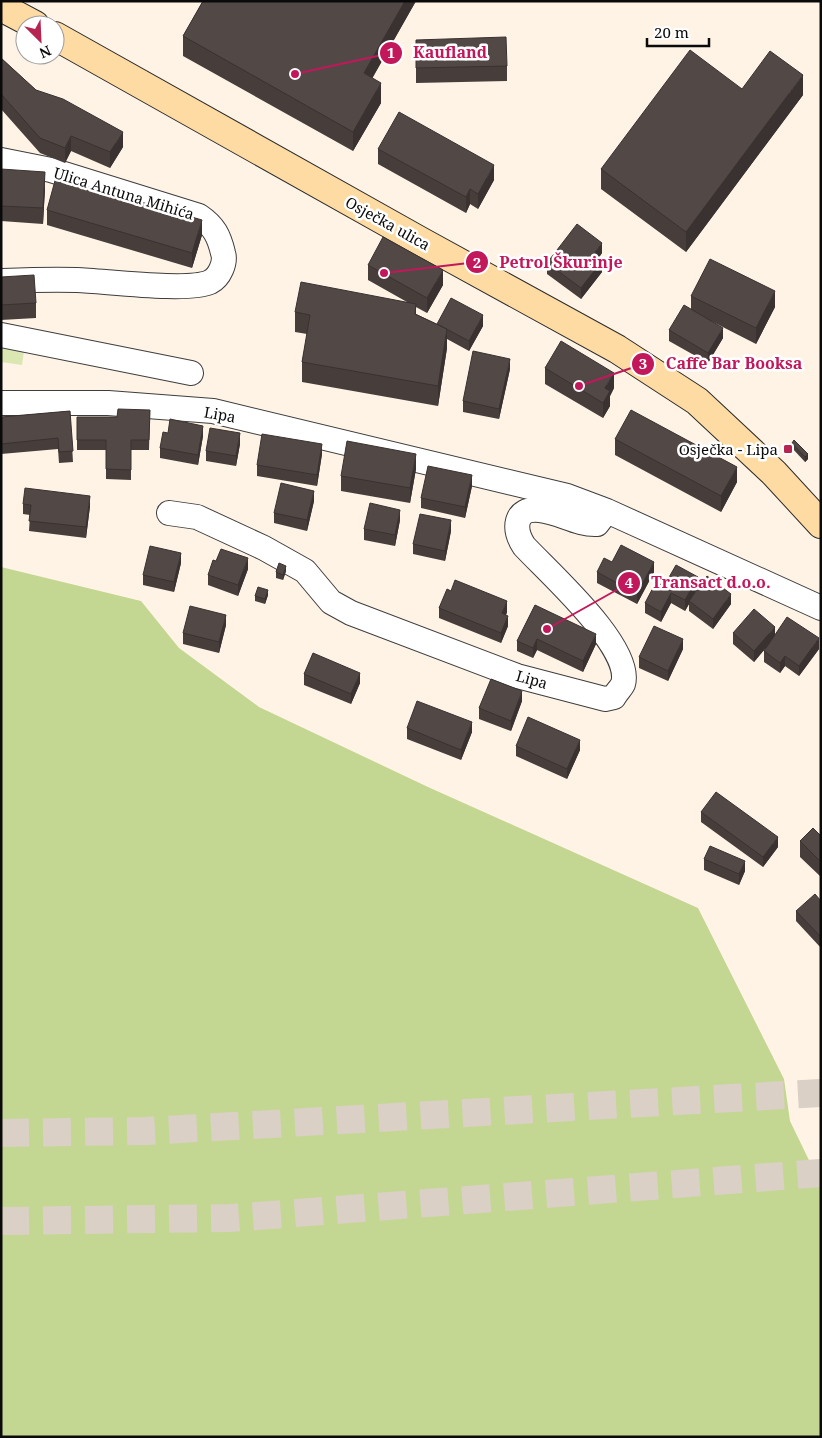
<svg xmlns="http://www.w3.org/2000/svg" width="822" height="1438" font-family="'Noto Serif',serif">
	<style>
		.green { fill: #dbe7b2 }
		.forest { fill: #c3d792 }
		.lines { fill: none; stroke-linecap: round; stroke-linejoin: round }
		.highway-tunnel { stroke: #dad0c5; stroke-width: 28; stroke-dasharray: 28 14; stroke-linecap: butt }
		.street-casing { stroke: #3d3d3d; stroke-width: 26 }
		.secondary-casing { stroke: #2c2c2c; stroke-width: 30 }
		.street { stroke: #fff; stroke-width: 24 }
		.secondary { stroke: #fedba2; stroke-width: 28 }
		.wall { fill: #473e3c }
		.shaded-wall { fill: #393231 }
		.building { fill: #524846; stroke: #393231 }
		.poi-dot { fill: #b62552; stroke: #fff; stroke-width: 2 }
		.labels { text-anchor: middle; dominant-baseline: central; stroke-width: 5; stroke-linejoin: round; paint-order: stroke }
		.street-label { font-size: 15px; fill: #0a0a0a; stroke: #fff }
		.poi-label { font-size: 15px; fill: #0a0a0a; stroke: #fff; text-anchor: end }
		.leader { fill: none; stroke: #c2185b; stroke-width: 2 }
		.callout-dot { fill: #c2185b; stroke: #fff; stroke-width: 2 }
		.mark-label { font-size: 15px; text-anchor: middle; font-weight: bold; fill: #fff }
		.callout-label { font-size: 16px; text-anchor: middle; font-weight: bold; fill: #c2185b; stroke: #fff; stroke-width: 5; stroke-linejoin: round; paint-order: stroke }
	</style>
	<rect width="100%" height="100%" fill="#fff3e6"/>
	<path class="green" d="M1,347l23,4 -2,14 -21,-3z"/>
	<path class="forest" d="M1,567l140,34 38,47 80,59 169,80 270,121 86,171 6,42 31,64v252h-820z"/>
	<g class="lines">
		<path class="highway-tunnel" d="M1,1133l145,-2 675,-38
			M1,1221l230,-3 590,-45"/>
		<defs>
			<path id="street" d="M1,160l50,10 148,46c15,10 20,20 24,37 3,9 -3,24 -13,29 -22,10 -104,-1 -133,-2 -25,-1 -50,0 -76,1
				M1,335l190,38
				M1,403h107l105,8 354,85 40,15 214,97
				M169,513l28,4 67,31 41,23 26,31 20,11 166,63 88,23 9,-2c2,-4 7,-9 9,-13 11,-36 -75,-112 -99,-138 -11,-17 -10,-39 16,-36 20,2 37,15 57,14l10,-13"/>
			<path id="secondary" d="M1,7l34,18
				M55,36l367,206 195,107 80,52 77,72 47,51"/>
		</defs>
		<use href="#street" class="street-casing"/>
		<use href="#secondary" class="secondary-casing"/>
		<use href="#street" class="street"/>
		<use href="#secondary" class="secondary"/>
	</g>
	<path class="wall" d="M203,1h213l-44,77 9,25 -28,48 -170,-95v-20z
		M416,40l91,26v15l-91,2z
		M1,58l35,32 87,57 -13,21 -39,-17 -6,12 -25,-10 -39,-44z
		M742,89l61,6 -117,157 -85,-63v-20z
		M378,149l116,31 -16,29 -8,-5 -4,9 -88,-49z
		M1,169l44,19 -2,36 -42,-3z
		M47,210l155,25 -10,33 -145,-43z
		M602,253l-4,6 4,13 -21,27 -34,-25v-11z
		M368,265l75,20 -16,28 -11,-6v7l21,10 46,2 -14,25 -22,-12v9l-9,58 -136,-24v-20l5,-28 -12,-2v-20l112,-10 -39,-22z
		M1,277l35,26v15l-35,2z
		M691,296l84,11 -19,37 -45,-23 12,17 -15,25 -39,-22v-11l22,-20z
		M545,368l69,20 -4,8v10l-7,12 -58,-34z
		M510,369l-11,50 -36,-7v-11z
		M150,410l-1,40h-18v30l-25,-1v-29h-29v-33h40z
		M70,411l3,51 -14,1 -1,-14 -57,5v-37z
		M168,433l35,3 -5,29 -38,-7v-10z
		M615,439l122,43 -16,30 -106,-57z
		M792,443l16,16 -3,3 -13,-14z
		M240,444l-4,22 -30,-5v-10z
		M322,454l-5,32 -60,-10v-11z
		M416,469l-6,34 -69,-12v-15z
		M472,486l-7,32 -44,-10v-10z
		M314,501l-7,30 -33,-8v-10z
		M23,504l67,2 -4,32 -57,-7 1,-16 -7,-1z
		M400,520l-5,26 -31,-6v-11z
		M451,531l-6,30 -32,-7v-10z
		M612,562l42,10 -17,32 -40,-21v-11z
		M181,563l-7,29 -31,-7v-10z
		M248,569l-10,27 -30,-11v-10z
		M286,571l-3,9 -7,-2v-6z
		M664,586l34,1 -3,6 36,11 -18,25 -24,-18v-7l-4,7 -14,-8 -10,19 -16,-9v-10z
		M451,591l56,21 -1,3 2,11 -7,17 -62,-25v-10z
		M268,595l-3,9 -10,-3v-5z
		M535,605l61,39 -13,28 -46,-22 -4,8 -16,-7v-10z
		M226,625l-7,28 -36,-9v-11z
		M733,633l42,2 44,14 -20,27 -14,-10 -5,7 -16,-11v-11l5,-7 -15,18 -21,-18z
		M683,649l-15,32 -29,-13v-11z
		M304,674l56,9 -9,21 -47,-19z
		M522,701l-11,30 -32,-12v-11z
		M407,728l65,4 -11,28 -54,-21z
		M516,746l64,4 -13,29 -51,-23z
		M701,812l77,35 -15,20 -62,-45z
		M821,836v41l-21,-20v-16z
		M704,859l41,12 -6,14 -35,-15z
		M821,901v47l-25,-27v-10z"/>
	<path class="shaded-wall" d="M405,1h11l-52,92v-20z
		M803,75v20l-117,157v-20z
		M381,83v20l-28,48v-19z
		M123,132v15l-13,21v-16z
		M71,136v15l-6,12v-15z
		M494,165v15l-16,29v-15z
		M45,172v16l-2,36v-16z
		M470,189v15l-4,9v-16z
		M202,220v15l-10,33v-15z
		M602,243v10l-9,12v-10z
		M602,261v11l-21,27v-11z
		M443,270v15l-16,28v-15z
		M775,291v16l-19,37v-16z
		M483,315v11l-14,25v-10z
		M723,328v10l-15,25v-10z
		M447,329v19l-9,58v-20z
		M510,359v10l-11,50v-10z
		M614,373v15l-4,8v10l-7,12v-15l2,-15z
		M203,426v10l-5,29v-10z
		M240,433v11l-4,22v-10z
		M322,444v10l-5,32v-11z
		M416,454v15l-6,34v-15z
		M808,454v5l-3,3v-5z
		M737,467v15l-16,30v-16z
		M472,475v11l-7,32v-11z
		M314,491v10l-7,30v-11z
		M90,496v10l-4,32v-11z
		M400,510v10l-5,26v-11z
		M451,520v11l-6,30v-10z
		M181,553v10l-7,29v-10z
		M248,558v11l-10,27v-11z
		M654,562v10l-17,32v-10z
		M286,566v5l-3,9v-5z
		M698,577v10l-8,15 -1,-1v3l-4,7v-11z
		M268,590v5l-3,9v-5z
		M671,593v10l-10,19v-10z
		M731,594v10l-18,25v-10z
		M507,601v11l-5,12v-11z
		M226,615v10l-7,28v-11z
		M508,616v10l-7,17v-10z
		M775,627v10l-21,25v-11z
		M596,634v10l-13,28v-11z
		M819,638v11l-20,27v-10z
		M537,639v11l-4,8v-10z
		M683,639v10l-15,32v-10z
		M785,656v10l-5,7v-10z
		M360,673v10l-9,21v-10z
		M522,691v10l-11,30v-10z
		M472,722v10l-11,28v-10z
		M580,740v10l-13,29v-10z
		M778,837v10l-15,20v-10z
		M745,861v10l-6,14v-11z"/>
	<path class="building" d="M203,1h202l-41,72 17,10 -28,49 -170,-96z
		M506,37l1,29 -91,2v-28z
		M690,50l52,39 28,-38 33,24 -117,157 -85,-63z
		M1,58l35,32 27,9 60,33 -13,20 -39,-16 -6,12 -25,-10 -39,-44z
		M399,112l95,53 -16,29 -8,-5 -4,8 -88,-48z
		M1,169l44,3 -2,36 -42,-2z
		M56,177l146,43 -10,33 -145,-43z
		M577,224l25,19 -9,12 9,6 -21,27 -34,-25z
		M383,237l60,33 -16,28 -59,-33z
		M710,259l65,32 -19,37 -65,-32z
		M34,275l2,28 -35,2v-28z
		M301,282l115,22 -1,10 32,15 -9,57 -136,-24 8,-47 -15,-3z
		M451,298l32,17 -14,26 -32,-17z
		M684,305l39,23 -15,25 -39,-23z
		M561,341l53,32 -9,15 5,3 -7,12 -58,-35z
		M473,351l37,8 -11,50 -36,-8z
		M118,409l32,1 -1,30h-18v30l-25,-1v-29h-29v-23h40z
		M631,410l106,57 -16,29 -106,-57z
		M70,411l3,40 -14,1 -1,-14 -57,6v-27z
		M170,419l33,7 -5,29 -38,-7 3,-16 5,1z
		M210,428l30,5 -4,23 -30,-5z
		M262,434l60,10 -5,31 -60,-10z
		M794,440l14,14 -3,3 -13,-14z
		M347,441l69,13 -6,34 -69,-12z
		M428,466l44,9 -7,32 -44,-9z
		M281,483l33,8 -7,29 -33,-7z
		M25,488l65,8 -4,31 -57,-6 2,-16 -8,-1z
		M370,503l30,7 -5,25 -31,-6z
		M420,514l31,6 -6,31 -32,-7z
		M621,545l33,17 -17,32 -40,-22 7,-14 8,4z
		M150,546l31,7 -7,29 -31,-7z
		M221,549l27,9 -10,27 -30,-10 5,-15 3,1z
		M279,563l7,3 -3,9 -7,-3z
		M676,565l22,12 -13,23 -14,-7 -10,19 -16,-9 11,-21 8,4z
		M707,576l24,18 -18,25 -24,-18z
		M455,580l52,21 -5,12 6,3 -7,17 -62,-25 8,-19 4,2z
		M258,587l10,3 -3,9 -10,-3z
		M535,605l61,29 -13,27 -46,-22 -4,9 -16,-7z
		M190,606l36,9 -7,27 -36,-9z
		M754,609l21,18 -21,24 -21,-18z
		M787,617l32,21 -20,28 -14,-10 -5,7 -16,-12z
		M654,626l29,13 -15,32 -29,-14z
		M313,653l47,20 -9,21 -47,-20z
		M491,679l31,12 -11,30 -32,-13z
		M417,701l55,21 -11,28 -54,-22z
		M528,717l52,23 -13,29 -51,-23z
		M716,792l62,45 -15,20 -62,-45z
		M813,828l8,8v26l-21,-21z
		M710,846l35,15 -6,13 -35,-15z
		M815,894l6,7v36l-25,-26z"/>
	<rect class="poi-dot" x="783" y="444" width="10" height="10" rx="2.5"/>
	<g class="labels">
		<g class="street-label">
			<text transform="translate(124 193) rotate(17)">Ulica Antuna Mihića</text>
			<text transform="translate(388 223) rotate(29)">Osječka ulica</text>
			<text transform="translate(220 414) rotate(10)">Lipa</text>
			<text transform="translate(532 679) rotate(16)">Lipa</text>
		</g>
		<g class="poi-label">
			<text x="778" y="449">Osječka - Lipa</text>
		</g>
	</g>
	<path class="leader" d="M295 74L391 53M384 273L477 262M579 386L643 364M547 629L629 583"/>
	<g class="callout-dot">
		<circle cx="295" cy="74" r="5"/>
		<circle cx="384" cy="273" r="5"/>
		<circle cx="579" cy="386" r="5"/>
		<circle cx="547" cy="629" r="5"/>
		<circle cx="391" cy="53" r="12"/>
		<circle cx="477" cy="262" r="12"/>
		<circle cx="643" cy="364" r="12"/>
		<circle cx="629" cy="583" r="12"/>
	</g>
	<g class="mark-label">
		<text x="391" y="58">1</text>
		<text x="477" y="268">2</text>
		<text x="643" y="369">3</text>
		<text x="629" y="588">4</text>
	</g>
	<g class="callout-label">
		<text x="450" y="58">Kaufland</text>
		<text x="561" y="268">Petrol Škurinje</text>
		<text x="734" y="369">Caffe Bar Booksa</text>
		<text x="711" y="588">Transact d.o.o.</text>
	</g>
	<rect width="822" height="1438" fill="none" stroke="#0a0a0a" stroke-width="5"/>
	<g transform="translate(40 40) rotate(156)"><circle r="24" fill="#ffffff" stroke="#9d9d9d"/>
	<path d="M0-4L9 19L0 12L-9 19Z" fill="#b62552"/>
	<text y="-8" font-size="14" font-weight="bold" text-anchor="middle" fill="#0a0a0a">N</text>
	</g>
	<path d="M647 38v8h62v-8" fill="none" stroke="#0a0a0a" stroke-width="2.5"/>
	<text x="654" y="38" font-size="15" fill="#0a0a0a" stroke="#ffffff" stroke-width="4" paint-order="stroke">20 m</text>
</svg>
